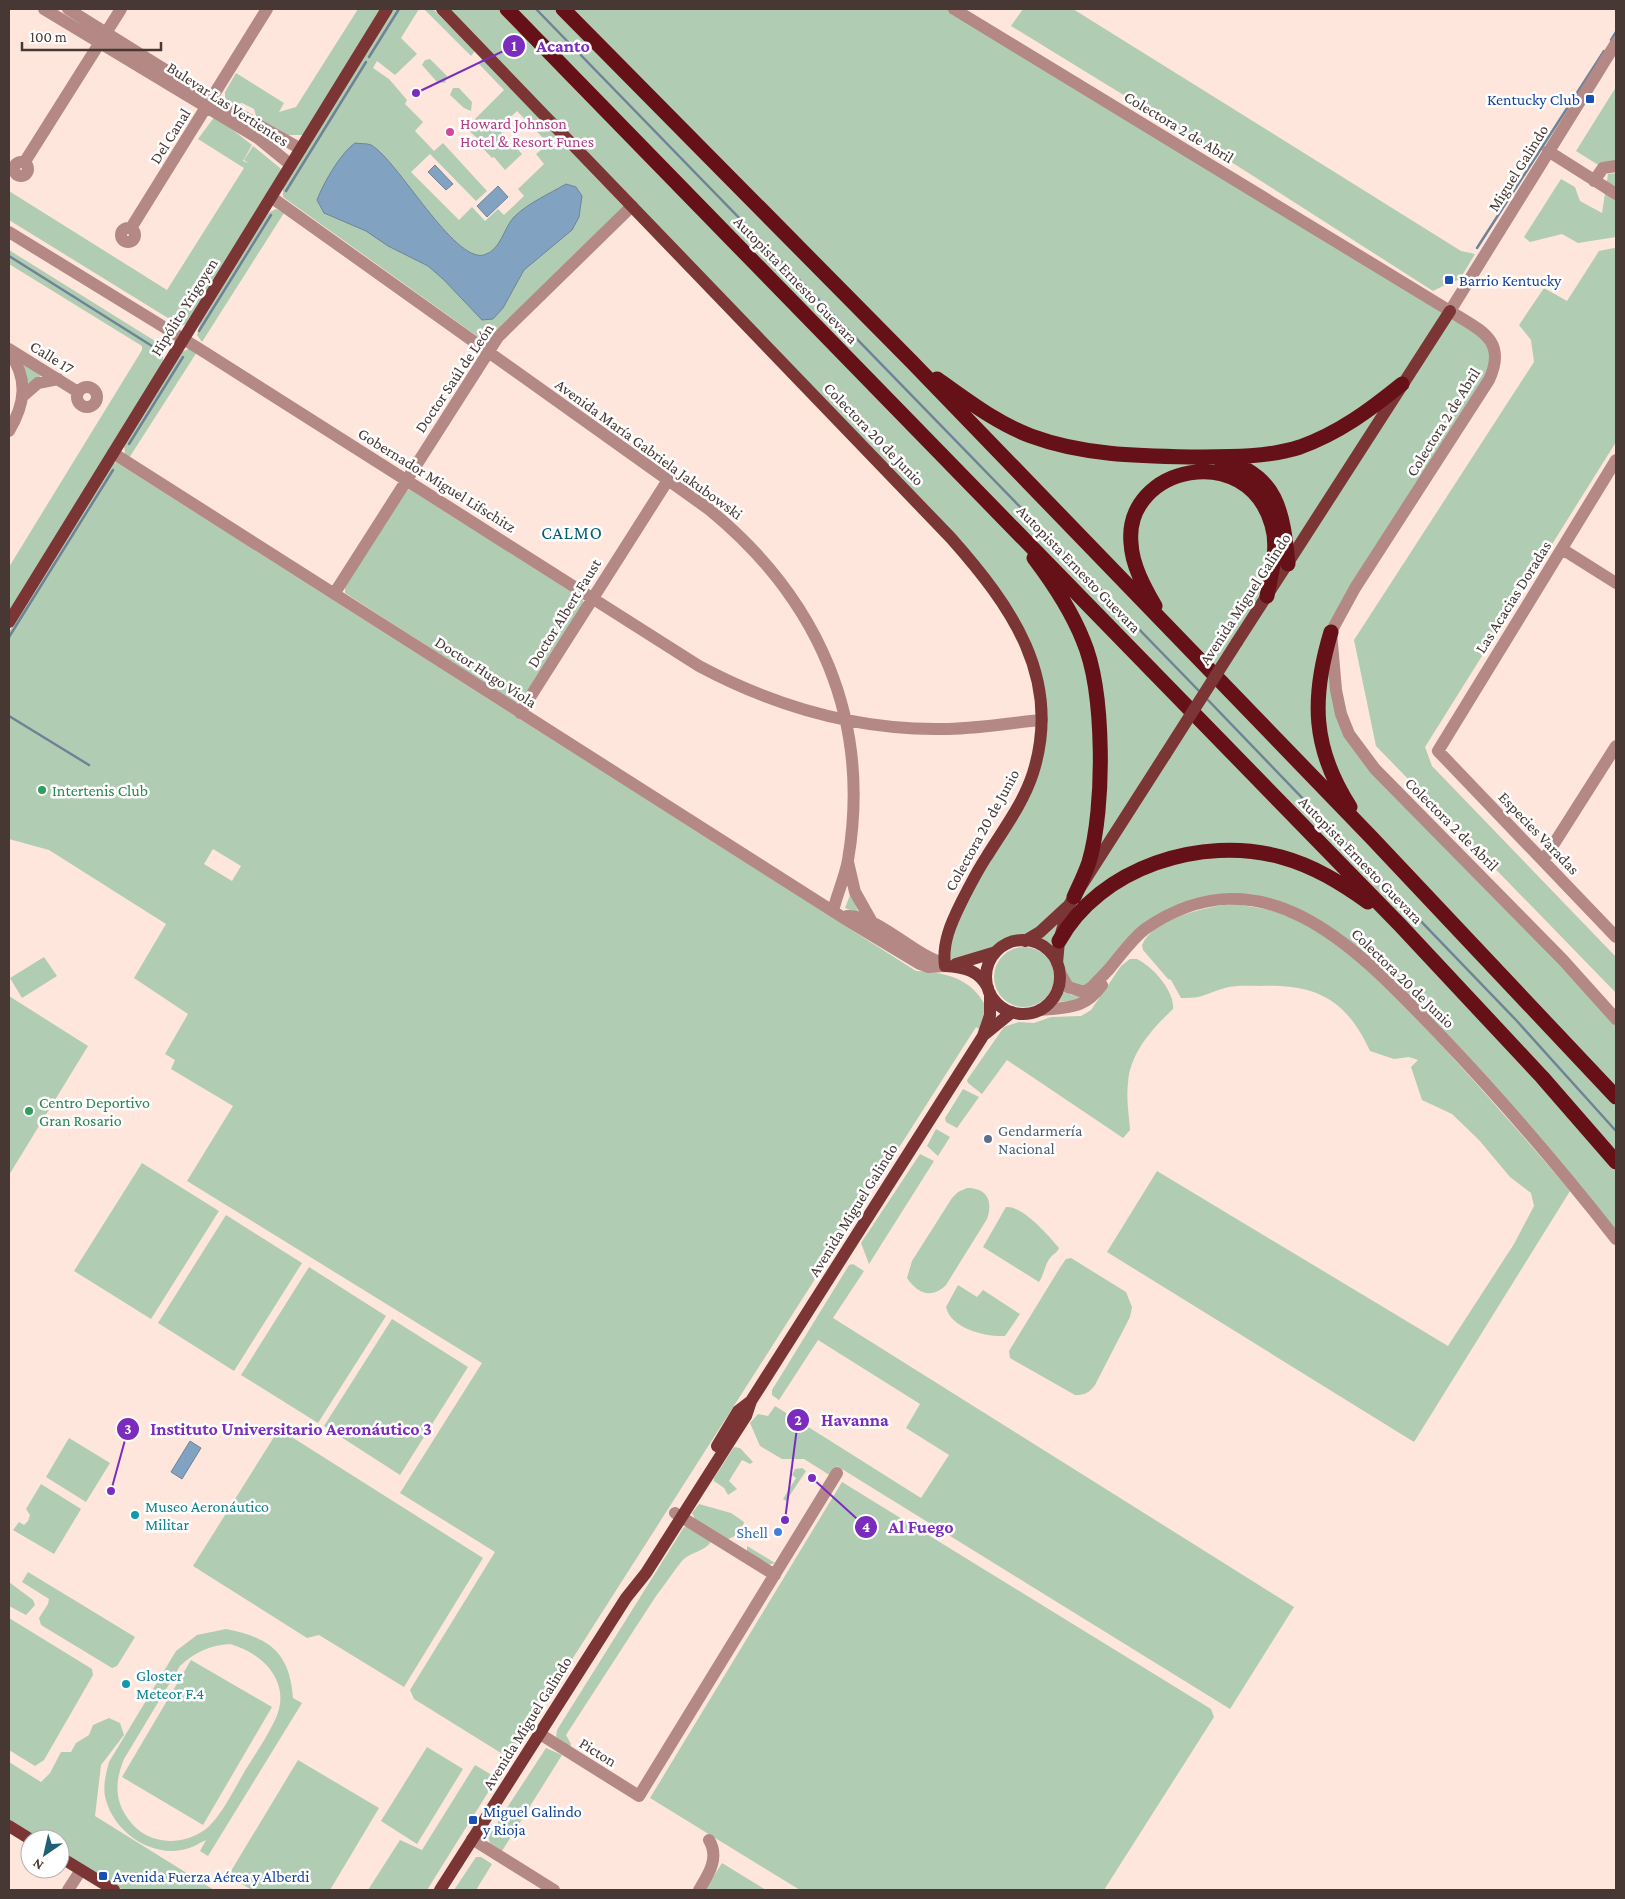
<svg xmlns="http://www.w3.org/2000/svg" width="1625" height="1899" font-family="'Crimson Pro',serif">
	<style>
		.green { fill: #b0ccb3; fill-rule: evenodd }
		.water { fill: #81a3c1; stroke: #708396 }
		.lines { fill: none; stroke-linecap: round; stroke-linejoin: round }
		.stream { stroke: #708396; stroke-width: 2.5 }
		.minor { stroke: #b38885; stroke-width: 12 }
		.major { stroke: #7b3534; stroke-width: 12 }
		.highway { stroke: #651117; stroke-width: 15 }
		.major-bridge { stroke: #7b3534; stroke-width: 12 }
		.transit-dot { fill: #1a4fb4; stroke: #fff; stroke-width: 2 }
		.hotel-dot { fill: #d1479c; stroke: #fff; stroke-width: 2 }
		.leisure-dot { fill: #2e9e5b; stroke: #fff; stroke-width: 2 }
		.service-dot { fill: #5c6f8a; stroke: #fff; stroke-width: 2 }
		.culture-dot { fill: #0f9aa8; stroke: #fff; stroke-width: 2 }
		.shop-dot { fill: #3f7fe0; stroke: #fff; stroke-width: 2 }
		.labels { text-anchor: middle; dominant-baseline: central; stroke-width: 5; stroke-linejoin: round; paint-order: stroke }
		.transit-label { font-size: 16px; fill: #164399; stroke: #fff; text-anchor: start }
		.street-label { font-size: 16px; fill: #483833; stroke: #fff }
		.hotel-label { font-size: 16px; fill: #b23c85; stroke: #fff; text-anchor: start }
		.leisure-label { font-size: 16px; fill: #27864d; stroke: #fff; text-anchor: start }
		.service-label { font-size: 16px; fill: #4e5e75; stroke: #fff; text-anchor: start }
		.culture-label { font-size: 16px; fill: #0d838f; stroke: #fff; text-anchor: start }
		.shop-label { font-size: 16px; fill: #366cbe; stroke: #fff; text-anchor: end }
		.neighbourhood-label { font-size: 18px; letter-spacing: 1px; fill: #085c74; stroke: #fff }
		.leader { fill: none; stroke: #7b2cbf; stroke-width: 2 }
		.callout-dot { fill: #7b2cbf; stroke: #fff; stroke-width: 2 }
		.mark-label { font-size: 15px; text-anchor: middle; font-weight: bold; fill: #fff }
		.callout-label { font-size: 18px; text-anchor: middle; font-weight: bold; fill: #7b2cbf; stroke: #fff; stroke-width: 5; stroke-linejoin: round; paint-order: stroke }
	</style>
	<rect width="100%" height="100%" fill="#fee6dd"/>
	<path class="green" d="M358,9h24l-77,126h-22l-25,-13 -4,-13 -12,-6 -4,1 1,6 -14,-11v-7l11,-19 48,30 -5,9 17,-5z
		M393,9h26l-18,29 16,16 -22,21 -18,-14 -4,7 16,11 18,21 -2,4 18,18 -8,9 19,20 9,-8 44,48 -11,10 -46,-47 -19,18 48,48 13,-13 13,14 13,-12 6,6 20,-19 -6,-7 26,-25 -8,-10 17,-13 -4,-5 -5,3 -27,-28 -17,16 -29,-4 33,-33 -26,-27 4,-4 142,148 -136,132h-7l-198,-142v-9z
		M424,9h9l42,42 -4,5z
		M442,9h512l518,316 24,34 -165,273 18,102 267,285v220l-215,-245 -99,-79 -72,-15 -67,18 -64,60 -25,12 -22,-36 -17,-12h-21l-18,10 -45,12 -6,-15 87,-175 6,-92 -37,-82z
		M1023,9h50l388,242 14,3 -15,25 -5,2 -3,-7 -10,4 3,7 -12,6 -241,-154 -181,-111z
		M430,59l17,17 -2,7 -8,-1 -15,-17 3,-5z
		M1616,87v79l-13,2 -27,-17z
		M453,88h6l13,14 -1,9 -7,-3 -14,-13z
		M215,116l37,29 -9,16 5,2 -4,-3 9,-14 27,22 2,3 -94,152 -4,2 -8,-2 -167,-103v-29l158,99 77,-122 -46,-29z
		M469,125l30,5 23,24 -17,16 -11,-13 -2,1 -17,-18 2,-2 -11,-10z
		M1616,173v64l-38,6 -16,-9 -32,8 -6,-5 37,-58 14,8 5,14 22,12 6,-39z
		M276,209l8,4 -82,129 -5,-7 3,-11 68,-111z
		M1614,248l2,1v193l-191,305 7,19 184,191v36l-240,-247 -22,-106 180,-278 -3,-22 -12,-15 25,-37 23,13 32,-50z
		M9,250l146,91c8,7 9,15 7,26l-153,248v-48l133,-217v-4l-133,-82z
		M190,348l7,4 -68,106 -4,-3 -1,-10 58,-93z
		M21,362l20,14 -13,8z
		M116,462l800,509c29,1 56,7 70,36l-7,22 -3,-2 -467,731 -95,-59 -4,-9 85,-138 -95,-59 82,-130 -295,-182 46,-75 -62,-37 4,-9 -10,-6 23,-40 -54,-36 32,-54 -117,-74 -40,-11v-207l103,-168zM213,849l28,17 -9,15 -28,-17z
		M409,489l174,110v5l-62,97 -5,2 -171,-110v-7l60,-95z
		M850,895h2l7,19 -14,-6z
		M1232,904c27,3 55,8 79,23 47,28 84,69 121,108 47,51 93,103 138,156l-156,251 -307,-190 50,-81 291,175 66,-102 20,-38 -3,-13 -21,-16 -31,-37 -27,-26 -30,-14 -11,-33 7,-7 -9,-3 -15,2 -24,-8c-24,-52 -54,-67 -110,-65 -11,0 -24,-1 -35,2 -18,5 -23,11 -44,10l-10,-18 -3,-1 -25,-29 -1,-5c12,-27 63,-38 90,-41z
		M994 977a30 30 0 1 1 60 0a30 30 0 1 1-60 0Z
		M44,957l13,19 -35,22 -12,-20z
		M1130,959h7c15,7 38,32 36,50 -21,20 -43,44 -45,74 -2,16 1,32 2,47l-7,8 -116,-78 -25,34 -14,-11 -1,-3 37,-53 15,-5 15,1 17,-6 30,-1 10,-6 30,-44z
		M1062,988l9,7 11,1 1,4 -26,2z
		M9,996l79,50 -79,129z
		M963,1089l16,8 -22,31 -11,-6 -1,-4z
		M936,1129l14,8 -12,19 -11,-10z
		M920,1154l14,7 -65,103 -8,-21z
		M142,1163l77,48 -68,108 -77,-48z
		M967,1188c21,0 26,14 20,31l-41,66c-14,14 -28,9 -39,-7l5,-17 40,-63 6,-6z
		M1006,1207c16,-2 43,29 53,41 -2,5 -5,5 -9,10 -5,6 -6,17 -11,24l-56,-35z
		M226,1215l76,48 -68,108 -76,-48z
		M1071,1258l55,34 6,15 -2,10 -35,68c-6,8 -10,10 -20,10l-60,-34 -5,-3 -1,-7 52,-85 5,-7z
		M853,1264l11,7 -31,47 461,289 -64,102 -393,-243 -6,10 -27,-17h-22l-22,-13 -10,-23 8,-9 10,2 7,-10 146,92 28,-43 -43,-27 14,-24 -102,-64 -39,60 -7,-5v-5l77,-125z
		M309,1267l77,49 -68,107 -77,-48z
		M958,1285l19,12 6,-7 37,24 -15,22c-19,1 -54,-7 -59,-29z
		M392,1319l76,48 -68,108 -76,-49z
		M279,1429l204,129 -79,129 -85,-52 -12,3 -114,-72z
		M69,1438l41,25 -24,39 -40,-25z
		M734,1447l6,1 13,14 -3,2 -8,-4 -13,21 8,8 -9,6 -4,-7 -10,-7v-3z
		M802,1468l4,3 -20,30 -3,-2 13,-21 -4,-3 3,-6z
		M842,1482l369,227 3,8 -110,173h-304l-150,-92z
		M41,1484l40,25 -27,45 -41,-24 6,-8 5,3 4,-4 2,-6 -4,-6z
		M699,1504l32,9 13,9c-2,11 -8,14 -18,18l-31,-21 -3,-6z
		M684,1527h5l22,15c-7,10 -22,10 -29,19 -10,12 -17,24 -26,35l-90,139 5,9 -1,3 -14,-10 1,-7z
		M747,1546l28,17 -7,2 -21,-13z
		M28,1572l107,65 -18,29 -5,2 -71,-43 -2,-7 9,-14 1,-5 -27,-17z
		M9,1582l24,18 2,5 -9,10 -17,-9z
		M9,1618l83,51 1,6 -49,85 -9,6 -26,-16z
		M226,1629c42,8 64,23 67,69l9,5 -94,153 -8,-5 6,-11c-8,4 -16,9 -25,10 -32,6 -67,-19 -75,-50 -4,-13 0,-26 3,-38l67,-111 21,-16zM230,1644c33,9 63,39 45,76 -8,17 -19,33 -29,49 -10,17 -25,48 -40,60 -25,18 -59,16 -77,-9 -15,-20 -14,-39 -5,-61l56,-93c15,-14 30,-21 50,-22z
		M191,1660l81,47 -69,118 -81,-48z
		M109,1718l11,5 4,12 -23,30 -6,51 119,74h-91l-63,-38v-13h-21l-30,-19v-58l32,20 9,-9 11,-21h10l5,-9 13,-8 4,-10z
		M427,1747l36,22 -46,75 -36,-23z
		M546,1748l16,7 -60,96 -12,-8 -2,-6z
		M298,1760l81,48 -49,82h-78l-24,-14z
		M475,1765l22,13 -70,112h-59l32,-50 22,10z
		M476,1857h5l11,7 -16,26h-22z
		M722,1863l44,27h-61z"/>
	<path class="water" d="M355,143c5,1 12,0 16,2 26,14 83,118 113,110 17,-5 19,-26 30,-38 14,-14 35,-23 52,-33l10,3 6,9 -3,21 -7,13 -48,40 -21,38 -10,11 -11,1 -39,-41 -15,-13 -40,-20 -22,-15 -42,-18 -7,-13c7,-18 23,-46 38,-57z
		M435,165l18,19 -7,6 -18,-18z
		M498,186l10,11 -21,20 -10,-11z
		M190,1441l11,7 -19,31 -11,-7z"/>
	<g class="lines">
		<path class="stream" d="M536,9l665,684
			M1611,40l5,-8
			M369,57l30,-48
			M286,191l80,-129
			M1477,248l127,-197
			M9,256l143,90
			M199,331l72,-116
			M129,444l54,-87
			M9,637l104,-167
			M1207,699l309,321 100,111
			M9,716l80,49"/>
		<path class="minor" d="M44,9l214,129 33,27
			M68,9l144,90 89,50
			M954,9l496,302c29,19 58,28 39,69l-134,208 -24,44 5,58 5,24 8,20 26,35 188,191 53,59
			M1548,151l68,43
			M14 169a7 7 0 1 1 14 0a7 7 0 1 1-14 0Z
			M24,163l97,-154
			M1594,181l9,-13 13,-2
			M271,197l439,313c108,89 162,209 138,350 -3,17 -11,34 -15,51
			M121 235a7 7 0 1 1 14 0a7 7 0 1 1-14 0Z
			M131,228l136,-219
			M9,232l189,116 501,318c73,39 153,63 237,63 35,1 70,-6 106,-9
			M1450,311l166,-268
			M9,349l69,43
			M9,352c20,27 16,52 0,79
			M77 397a10 10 0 1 1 20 0a10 10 0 1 1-20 0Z
			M23,396l15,-13 20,-4
			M113,453l729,464 78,47 8,3 17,-1
			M1616,460l-178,291 178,186
			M1562,549l54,34
			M334,594l164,-257 134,-131
			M520,713l148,-233
			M1543,861l73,-115
			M848,862l7,30 18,32
			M847,916c32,-1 65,39 97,47
			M1060,973l8,14 16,5 8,-5c5,-6 12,-12 18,-19 11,-13 21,-28 35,-39 121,-84 217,25 296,107 62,65 120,133 175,203
			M1040,1010c28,-3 44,0 62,-25
			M675,1513l100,62
			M540,1734l99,62 198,-323
			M472,1839l82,51
			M68,1890l13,-20
			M699,1890c9,-15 21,-32 10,-50"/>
		<path class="major" d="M442,9l509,529c60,68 112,140 82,235 -10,31 -30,57 -46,83 -10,15 -18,31 -26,47 -10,20 -19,40 -16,63 19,1 34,4 43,22
			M9,622l378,-613
			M1237,642l213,-331
			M986 977a37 37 0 1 1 74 0a37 37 0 1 1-74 0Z
			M1025,941l15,-9 27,-25
			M1057,963l2,-22 10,-36 96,-150
			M956,964l40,-12
			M985,1034l27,-22
			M717,1446l21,-35 13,-10
			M9,1826l21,13
			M60,1857l54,33
			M440,1890l186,-292 20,-25 89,-140 11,-17 5,-15 232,-365 7,-21v-22"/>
		<path class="highway" d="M507,9l893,916 142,152 74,85
			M563,9l348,352 460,476 245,260
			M937,379c30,21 59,44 94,57 51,19 106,20 160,21 35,0 75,1 109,-10 39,-14 70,-37 102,-63
			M1220,460c58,13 63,53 68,104
			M1034,558c19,25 37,52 49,82 22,51 22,168 6,222 -4,12 -10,24 -15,35
			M1155,606c-11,-19 -23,-41 -24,-63 -7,-77 117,-104 141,-18 7,23 -1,48 -5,71
			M1331,632c-20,66 -19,116 19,175
			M1059,941c41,-74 143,-106 222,-84 33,9 60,26 87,45"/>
		<path class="major-bridge" d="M1165,755l72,-113"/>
	</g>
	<g class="transit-dot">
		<rect x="1585" y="94" width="10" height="10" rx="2.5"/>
		<rect x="1444" y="275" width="10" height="10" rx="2.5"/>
		<rect x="468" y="1815" width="10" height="10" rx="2.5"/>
		<rect x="98" y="1871" width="10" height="10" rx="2.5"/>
	</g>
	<circle class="hotel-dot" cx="450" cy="132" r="5"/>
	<g class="leisure-dot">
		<circle cx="42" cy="790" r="5"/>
		<circle cx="29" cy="1111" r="5"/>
	</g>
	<circle class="service-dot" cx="988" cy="1139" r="5"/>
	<g class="culture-dot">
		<circle cx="135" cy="1515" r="5"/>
		<circle cx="126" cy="1684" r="5"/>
	</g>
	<circle class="shop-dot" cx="778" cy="1532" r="5"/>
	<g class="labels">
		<g class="transit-label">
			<text x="1580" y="99" text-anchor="end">Kentucky Club</text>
			<text x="1459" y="280">Barrio Kentucky</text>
			<text x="483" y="1811">Miguel Galindo<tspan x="483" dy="18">y Rioja</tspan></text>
			<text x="113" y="1876">Avenida Fuerza Aérea y Alberdi</text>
		</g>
		<g class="street-label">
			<text transform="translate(228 104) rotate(33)">Bulevar Las Vertientes</text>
			<text transform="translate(1179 127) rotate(31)">Colectora 2 de Abril</text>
			<text transform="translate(170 136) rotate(-58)">Del Canal</text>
			<text transform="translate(1518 168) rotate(-58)">Miguel Galindo</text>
			<text transform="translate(796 280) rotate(46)">Autopista Ernesto Guevara</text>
			<text transform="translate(184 307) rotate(-58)">Hipólito Yrigoyen</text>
			<text transform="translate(52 357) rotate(32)">Calle 17</text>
			<text transform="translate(454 378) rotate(-56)">Doctor Saúl de León</text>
			<text transform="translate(1443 422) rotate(-58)">Colectora 2 de Abril</text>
			<text transform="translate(874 434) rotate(46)">Colectora 20 de Junio</text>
			<text transform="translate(649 449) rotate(36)">Avenida María Gabriela Jakubowski</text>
			<text transform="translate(437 480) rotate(32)">Gobernador Miguel Lifschitz</text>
			<text transform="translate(1079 569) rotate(46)">Autopista Ernesto Guevara</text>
			<text transform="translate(1513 597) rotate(-58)">Las Acacias Doradas</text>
			<text transform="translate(1245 599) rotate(-57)">Avenida Miguel Galindo</text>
			<text transform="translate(564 613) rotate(-58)">Doctor Albert Faust</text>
			<text transform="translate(486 672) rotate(33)">Doctor Hugo Viola</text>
			<text transform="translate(1452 824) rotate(45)">Colectora 2 de Abril</text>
			<text transform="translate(982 830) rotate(-61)">Colectora 20 de Junio</text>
			<text transform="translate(1539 833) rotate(46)">Especies Varadas</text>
			<text transform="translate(1361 860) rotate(46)">Autopista Ernesto Guevara</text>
			<text transform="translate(1403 978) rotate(44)">Colectora 20 de Junio</text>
			<text transform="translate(853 1210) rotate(-58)">Avenida Miguel Galindo</text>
			<text transform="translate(527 1723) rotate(-58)">Avenida Miguel Galindo</text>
			<text transform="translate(598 1752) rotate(32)">Picton</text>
		</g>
		<g class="hotel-label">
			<text x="460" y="123">Howard Johnson<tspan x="460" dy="18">Hotel &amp; Resort Funes</tspan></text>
		</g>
		<g class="leisure-label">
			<text x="52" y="790">Intertenis Club</text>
			<text x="39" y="1102">Centro Deportivo<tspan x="39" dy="18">Gran Rosario</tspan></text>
		</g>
		<g class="service-label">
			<text x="998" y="1130">Gendarmería<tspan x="998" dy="18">Nacional</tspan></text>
		</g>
		<g class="culture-label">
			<text x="145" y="1506">Museo Aeronáutico<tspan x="145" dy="18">Militar</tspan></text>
			<text x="136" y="1675">Gloster<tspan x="136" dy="18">Meteor F.4</tspan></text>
		</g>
		<g class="shop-label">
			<text x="768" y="1532">Shell</text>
		</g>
		<g class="neighbourhood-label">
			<text x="572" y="533">CALMO</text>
		</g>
	</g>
	<path class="leader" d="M416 93L514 46M785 1520L798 1420M111 1491L128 1429M812 1478L866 1527"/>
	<g class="callout-dot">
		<circle cx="416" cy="93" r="5"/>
		<circle cx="785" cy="1520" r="5"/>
		<circle cx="111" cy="1491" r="5"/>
		<circle cx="812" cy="1478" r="5"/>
		<circle cx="514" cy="46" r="12"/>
		<circle cx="798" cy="1420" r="12"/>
		<circle cx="128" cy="1429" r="12"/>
		<circle cx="866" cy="1527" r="12"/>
	</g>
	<g class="mark-label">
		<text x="514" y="51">1</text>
		<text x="798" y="1425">2</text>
		<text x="128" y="1434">3</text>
		<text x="866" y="1532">4</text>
	</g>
	<g class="callout-label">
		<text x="563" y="52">Acanto</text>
		<text x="855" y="1426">Havanna</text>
		<text x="291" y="1435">Instituto Universitario Aeronáutico 3</text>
		<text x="921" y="1533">Al Fuego</text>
	</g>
	<rect width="1625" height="1899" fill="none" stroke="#483833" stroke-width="20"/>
	<g transform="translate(45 1854) rotate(214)"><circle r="24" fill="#ffffff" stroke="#b6afad"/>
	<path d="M0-4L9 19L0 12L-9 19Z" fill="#1f6075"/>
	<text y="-8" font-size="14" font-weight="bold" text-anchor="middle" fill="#483833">N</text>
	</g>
	<path d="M22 42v8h139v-8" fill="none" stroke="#483833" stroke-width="2.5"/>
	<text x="30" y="42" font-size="15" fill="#483833" stroke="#ffffff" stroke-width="4" paint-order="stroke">100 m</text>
</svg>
